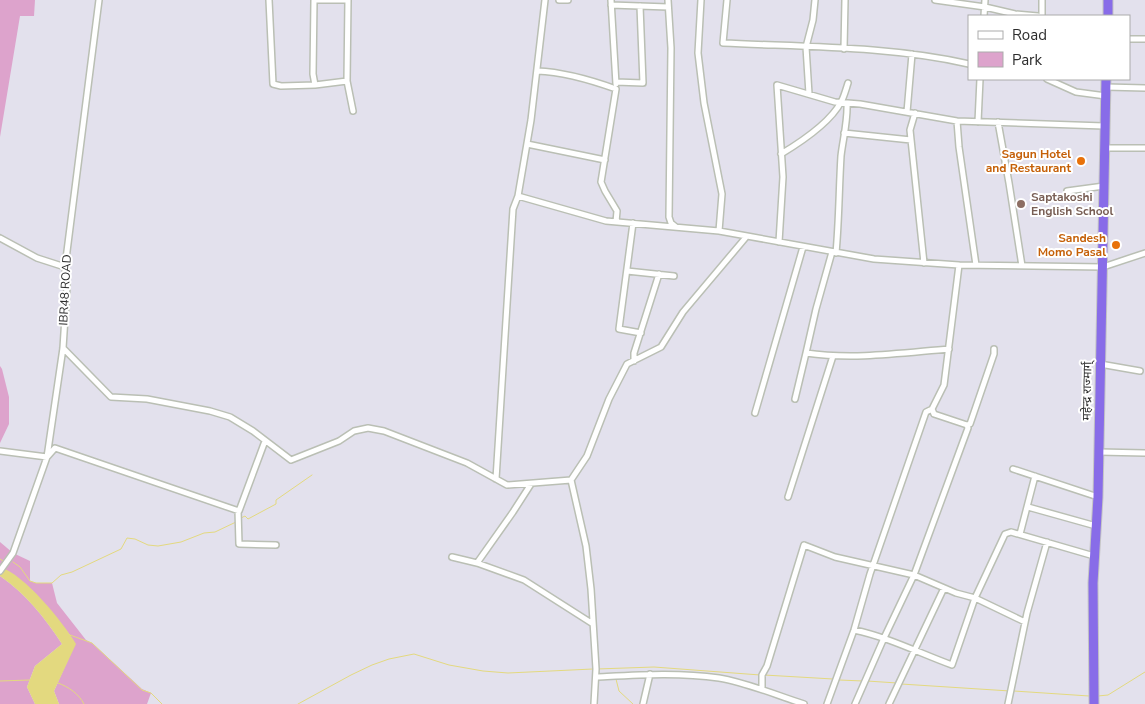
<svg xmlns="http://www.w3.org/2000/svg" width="1145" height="704" font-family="'Nunito Sans','Noto Sans Devanagari',sans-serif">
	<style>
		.green { fill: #dda3cc }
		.water { fill: #e3d97f }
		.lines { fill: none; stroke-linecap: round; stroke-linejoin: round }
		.stream { stroke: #e3d97f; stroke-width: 1 }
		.minor-casing { stroke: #babfb4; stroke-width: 8 }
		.trunk-casing { stroke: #c4c4c4; stroke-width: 11 }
		.minor { stroke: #fff; stroke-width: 5 }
		.trunk { stroke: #886ce8; stroke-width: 9 }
		.food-dot { fill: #e8710a; stroke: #fff; stroke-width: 2 }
		.education-dot { fill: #8d6e63; stroke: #fff; stroke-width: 2 }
		.labels { text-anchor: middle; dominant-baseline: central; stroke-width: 4; stroke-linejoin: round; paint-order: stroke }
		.food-label { font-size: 12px; font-weight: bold; fill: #c56008; stroke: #fff; text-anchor: end }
		.education-label { font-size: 12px; font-weight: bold; fill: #785e54; stroke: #fff; text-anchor: start }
		.street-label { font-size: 12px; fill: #2d2d2d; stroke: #fff }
	</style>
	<rect width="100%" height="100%" fill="#e3e1ed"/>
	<path class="green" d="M0,0h35l-1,16h-14l-20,121z
		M0,366l2,3 7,28v27l-9,19z
		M0,542l13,11 17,8v20l6,2h16l5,20 29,37 6,3 50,46 9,4 -4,11h-88l-5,-13 21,-47 -5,-9 -37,-44 -33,-24z
		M0,576c26,18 45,42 62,68l-27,22 -8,21 8,17h-35z"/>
	<path class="water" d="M0,567c24,7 63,55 76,77l-22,47 5,13h-24l-8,-17 8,-21 27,-22c-17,-26 -36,-50 -62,-68z"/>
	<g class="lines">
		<path class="stream" d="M241,518l4,-2 3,3 28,-15v-4l36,-25
			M0,559l3,2
			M13,562l7,5 10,14 6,2h16l9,-8 11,-3 49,-23 6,-11 8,1 13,6 10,1 23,-4 23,-9 11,-1 21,-10
			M70,635l22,8 50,47 9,3 11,11
			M597,669l57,-2 106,8
			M764,675l69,4
			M616,679l3,12 14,13
			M839,680l24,1
			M0,681l30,-1
			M867,681l30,2
			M58,683c11,4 21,11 26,21
			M901,684l109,7
			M1014,691l75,5
			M1098,696l10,-1 37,-23
			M298,704l53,-29 21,-10 17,-6 25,-5 35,11 34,6 25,2 85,-4"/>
		<defs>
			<path id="minor" d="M269,0l4,84 8,2 34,-1
				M314,0h34l-1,81 6,30
				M559,0h9
				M611,0l5,84
				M668,0l3,48 -2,169 2,6 5,4
				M701,0l-3,53 6,50 18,91 -3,37
				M727,0l-4,43c81,4 166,3 246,21
				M935,0l50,7 30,7 23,2
				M1042,0v16
				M314,1l-1,73 2,11 32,-4
				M611,5l57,2
				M984,16l1,-16
				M1129,39h16
				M844,49l1,-49
				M537,71c26,1 54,9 79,18l-15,93 4,9 12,20 -1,11
				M1047,79l29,13 30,4
				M616,82l27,1 -3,-77
				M1106,87l39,1
				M809,94l-3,-47 7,-27 2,-20
				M907,112l5,-58
				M915,113l-5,17 14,133
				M957,121l2,26 17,118
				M978,122l2,-43
				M998,122l11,61 13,83
				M844,133l67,7
				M527,144l78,16
				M1104,148h41
				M781,154c20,-12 49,-31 60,-52 3,-5 5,-13 7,-19
				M1067,191l37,-5
				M518,196l88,25 113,10 28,5
				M633,223l-14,106 22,4
				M0,238l37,20 28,9
				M779,242l4,-65 -6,-92 58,17 25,2 97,17 147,5
				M832,252l-16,57 -10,44c48,7 95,0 143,-4
				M836,253c3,-32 3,-64 5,-97 2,-17 7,-36 6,-53
				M627,271l47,5
				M63,348l48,49 36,2 63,12 20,6 23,14 38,29 48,-19 15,-10 14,-3 16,3 83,32 40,22 64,-5 16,-24 22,-57 18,-35 34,-17 22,-35 64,-76 127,23 85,6 144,2 42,-14
				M634,361v-8l25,-79
				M1100,364l40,7
				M795,399l11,-46
				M755,413l48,-166
				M967,425l3,-1 24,-70v-5
				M0,451l47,6 8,-9 184,63 26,-70
				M1099,452l46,1
				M1013,469l85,28
				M496,479l17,-270 5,-13 13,-76 14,-120
				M571,480l15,66 5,43 5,80 -2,35
				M788,497l45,-141
				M1028,507l68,19
				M238,510l1,34 37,1
				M1020,534l15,-58
				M452,557l25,6 47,17 69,44
				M477,563l36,-51 18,-28
				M0,571l13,-18 34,-96 16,-109 4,-62 -2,-19 34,-267
				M854,630c34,7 65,23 98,35l23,-67 50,24
				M596,677c40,-2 82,-5 123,1 29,5 57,17 85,26
				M762,689v-14l5,-9 37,-121 31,12 79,18 42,18 19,5 30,-64 6,-2 83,24
				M643,704l7,-30
				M827,704l27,-74 16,-56 56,-162 6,-3 12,-24 15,-120
				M855,704l29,-66 30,-63 54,-147 -1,-3 -33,-11 -2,-5
				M889,704l55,-116
				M1008,704l19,-91 20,-71"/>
			<path id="trunk" d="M1108,16v-16
				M1094,704l-1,-121 5,-86 8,-418"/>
		</defs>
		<use href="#minor" class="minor-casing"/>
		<use href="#trunk" class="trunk-casing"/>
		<use href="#minor" class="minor"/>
		<use href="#trunk" class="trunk"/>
	</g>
	<g class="food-dot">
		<circle cx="1081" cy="161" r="5"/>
		<circle cx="1116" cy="245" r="5"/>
	</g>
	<circle class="education-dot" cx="1021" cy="204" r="5"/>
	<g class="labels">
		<g class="food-label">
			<text x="1071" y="154">Sagun Hotel<tspan x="1071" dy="14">and Restaurant</tspan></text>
			<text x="1106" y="238">Sandesh<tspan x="1106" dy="14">Momo Pasal</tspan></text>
		</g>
		<g class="education-label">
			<text x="1031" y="197">Saptakoshi<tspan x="1031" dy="14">English School</tspan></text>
		</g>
		<g class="street-label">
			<text transform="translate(65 290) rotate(-87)">IBR48 ROAD</text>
			<text transform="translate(1087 391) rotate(-89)">महेन्द्र राज्मार्ग्</text>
		</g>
	</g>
	<rect x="968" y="15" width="162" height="65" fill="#ffffff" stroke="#ababab"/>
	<rect x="978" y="31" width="25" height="8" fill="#ffffff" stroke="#ababab"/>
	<text x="1012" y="40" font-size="15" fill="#2d2d2d">Road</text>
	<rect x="978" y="52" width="25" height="15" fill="#dda3cc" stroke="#ababab"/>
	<text x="1012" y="65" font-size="15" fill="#2d2d2d">Park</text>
</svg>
